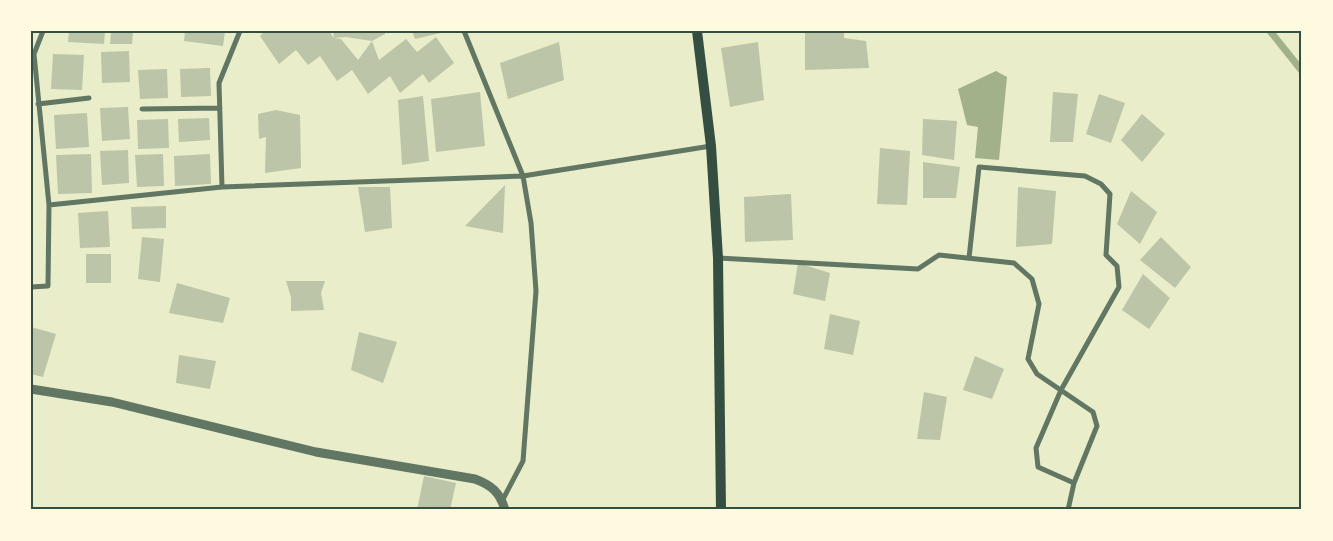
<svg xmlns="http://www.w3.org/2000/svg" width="1333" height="541" font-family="'PT Sans',sans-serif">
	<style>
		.water { fill: #a3b18a }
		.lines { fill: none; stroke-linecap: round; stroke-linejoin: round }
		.stream { stroke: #a3b18a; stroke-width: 7 }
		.building { fill: #bcc5a7; fill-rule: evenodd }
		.minor { stroke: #617663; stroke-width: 5 }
		.tertiary { stroke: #617663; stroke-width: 9 }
		.secondary { stroke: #344e41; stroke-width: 10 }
		.neatline { fill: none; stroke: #344e41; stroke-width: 2 }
	</style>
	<rect width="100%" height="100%" fill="#e9edc9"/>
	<path class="water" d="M996,71l11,6 -8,83 -24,-2 3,-31 -11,-2 -9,-36z"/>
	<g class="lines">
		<path class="stream" d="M1270,31l32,40"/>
	</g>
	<path class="building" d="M69,31h36l-1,13 -36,-2z
		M111,31h22l-1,13h-22z
		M185,31h40l-2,15 -39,-5z
		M265,31h64l5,7 -1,-7h52v3l-13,7 7,19 27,-21 11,13 19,-15 18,26 -25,20 -6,-9 -23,19 -10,-17 -22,18 -16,-24 -15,11 -17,-25 -12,9 -12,-15 -17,14 -19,-28zM346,37l26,4 -14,19 -17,-21 -7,-1z
		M412,31h33v1l-30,7z
		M805,31h39v7l22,3 3,27 -64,2z
		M559,42l5,38 -56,19 -8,-36z
		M758,42l6,58 -34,7 -9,-59z
		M129,51l1,31 -28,1 -1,-31z
		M53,54l31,1 -2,35 -31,-1z
		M210,68l1,28 -30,1 -1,-28z
		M167,69l1,29 -28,1 -2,-29z
		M480,92l5,54 -49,6 -5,-53z
		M1053,92l25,2 -5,48h-23z
		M1099,94l26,9 -14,40 -25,-9z
		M423,96l6,65 -27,4 -4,-65z
		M128,107l2,32 -28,2 -2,-33z
		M276,110l24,5 1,53 -36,5 1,-36 -7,2 -1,-25z
		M87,113l2,34 -33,2 -2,-34z
		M1142,114l23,20 -23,28 -21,-22z
		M209,118l1,22 -31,2 -1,-23z
		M168,119l1,29 -31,1 -1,-29z
		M923,119l34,2 -3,39 -32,-5z
		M880,148l30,3 -3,54 -30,-1z
		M128,150l1,33 -27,2 -2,-34z
		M91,154l1,39 -34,1 -2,-39z
		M163,154l1,32 -27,1 -2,-32z
		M210,154l1,30 -36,2 -1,-30z
		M923,162l37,5 -4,31h-33z
		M505,185l-2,48 -38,-7z
		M358,187h32l2,41 -27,4z
		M1018,187l38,4 -4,53 -36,3z
		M1131,191l26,21 -17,32 -23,-20z
		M791,194l2,46 -48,2 -1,-45z
		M166,206v22l-34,1 -1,-22z
		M108,211l2,36 -30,1 -2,-35z
		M142,237l22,2 -4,43 -22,-3z
		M1161,237l30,30 -16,21 -35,-28z
		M86,254h25v29h-25z
		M798,263l32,10 -5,28 -32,-7z
		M1143,274l27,24 -21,31 -27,-19z
		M286,281h39l-4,12 3,17 -33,1v-14z
		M177,283l53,15 -7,25 -54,-10z
		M830,314l30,7 -7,34 -29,-6z
		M31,327l25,7 -13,43 -12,-3z
		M359,332l38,10 -14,41 -32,-13z
		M179,355l37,6 -6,28 -34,-6z
		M975,356l29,13 -12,30 -29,-9z
		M924,392l23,5 -7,43 -23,-1z
		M424,476l32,7 -6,27h-33z"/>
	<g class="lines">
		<path class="minor" d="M464,31l59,145 8,47 5,68 -13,170 -21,40
			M38,104l51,-6
			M142,109l78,-1
			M222,187l-3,-104 21,-52
			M49,205l173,-18 301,-11 188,-30
			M718,258l200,11 21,-14 75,8 18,16 7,25 -11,55 9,15 56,38 4,14 -23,57 -6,27
			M969,258l10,-91 106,9 16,8 9,10 -4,61 11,11 2,21 -58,103 -25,58 2,19 36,16
			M31,287l17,-1 1,-81 -15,-151 9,-23
			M883,510h41"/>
		<path class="tertiary" d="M31,389l81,13 204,50 159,27c16,6 25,13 30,31"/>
		<path class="secondary" d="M697,31l14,115 7,112 3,252"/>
	</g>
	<rect width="1333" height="541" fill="none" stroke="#fefae0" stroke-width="65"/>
	<rect x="32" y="32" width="1268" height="476" class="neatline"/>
</svg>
